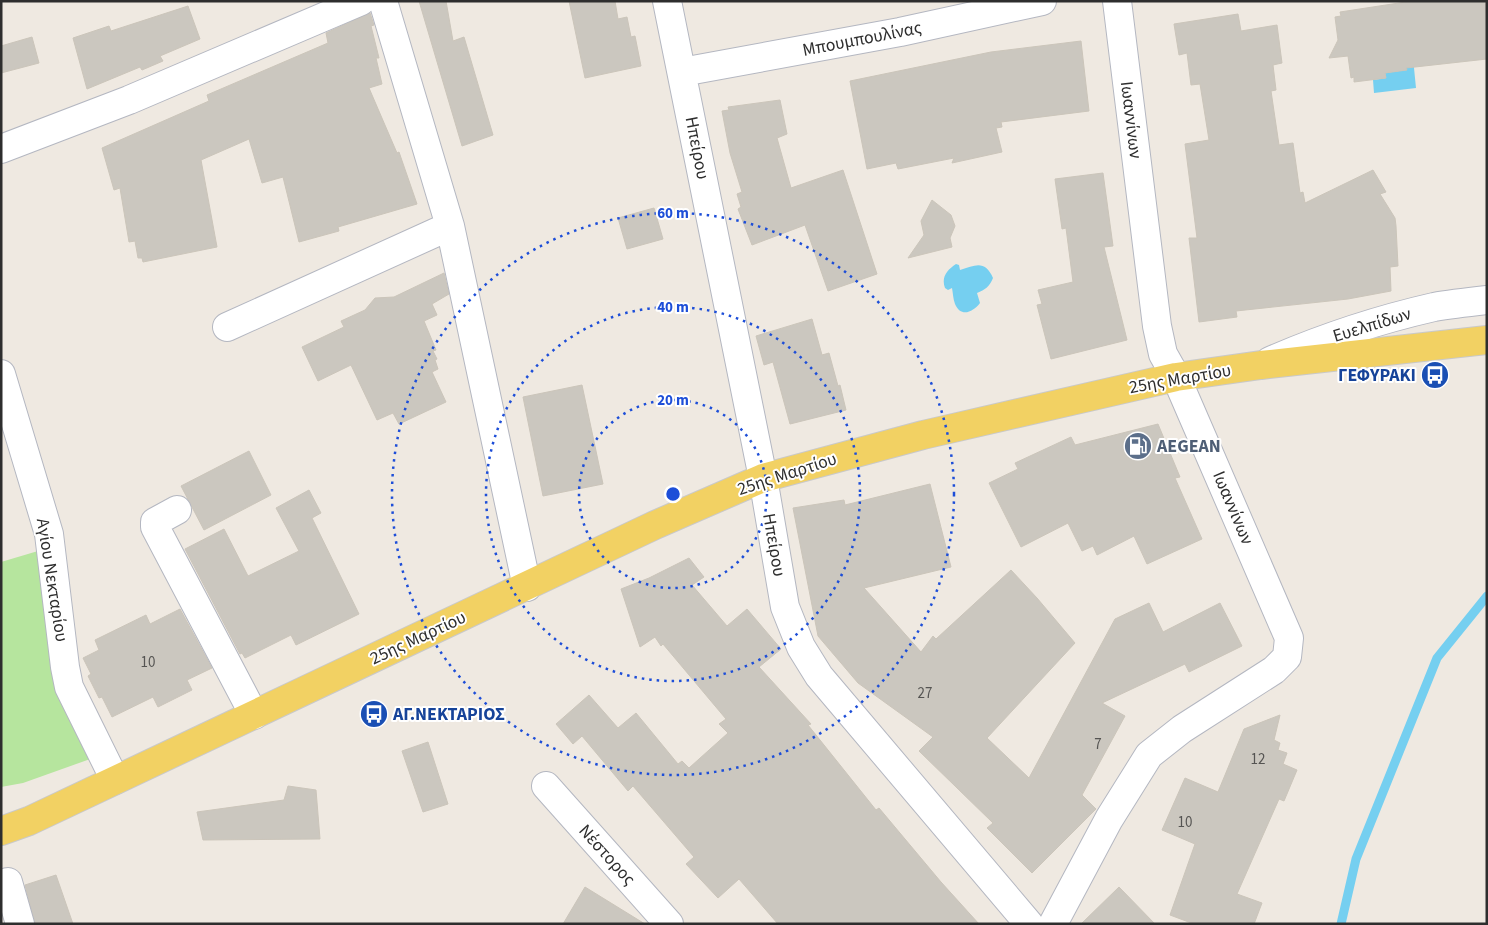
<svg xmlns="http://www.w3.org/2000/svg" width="1488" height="925" font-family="'Source Sans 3',sans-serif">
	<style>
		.green { fill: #b6e59e }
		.water { fill: #75cff0 }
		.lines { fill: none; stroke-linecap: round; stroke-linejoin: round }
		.stream { stroke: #75cff0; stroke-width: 9 }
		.building { fill: #cbc7bf; stroke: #cbc5ba }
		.minor-casing { stroke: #b4b7c1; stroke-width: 30 }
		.major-casing { stroke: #c9c9c9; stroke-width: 30 }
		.minor { stroke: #fff; stroke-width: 28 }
		.major { stroke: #f2d163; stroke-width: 28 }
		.ring { fill: none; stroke: #1d4ed8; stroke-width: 2.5; stroke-dasharray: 2.5 5 }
		.labels { text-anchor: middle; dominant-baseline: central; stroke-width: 4; stroke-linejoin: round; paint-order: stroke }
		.number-label { font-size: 15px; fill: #555452 }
		.street-label { font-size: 18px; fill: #2e2e2e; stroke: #fff }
		.transit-label { font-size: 18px; font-weight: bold; fill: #164399; stroke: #fff; text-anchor: end }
		.service-label { font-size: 18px; font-weight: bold; fill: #4e5e75; stroke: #fff; text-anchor: start }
		.centre { fill: #1d4ed8; stroke: #fff; stroke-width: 2.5 }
		.ring-label { font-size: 15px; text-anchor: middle; font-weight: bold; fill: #1d4ed8; stroke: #fff; stroke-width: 4; stroke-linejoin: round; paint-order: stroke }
	</style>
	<rect width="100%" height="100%" fill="#efe9e1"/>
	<path class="green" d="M38,551l55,207 -70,25 -22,4v-225z"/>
	<path class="water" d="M1413,58l3,30 -42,5 -1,-13 13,-2 -1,-5 21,-3 -1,-11z
		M956,264l3,1 1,5c16,-5 25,-10 33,8 -3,8 -8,12 -16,15l3,10c-7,9 -19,15 -25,1 -2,-5 -2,-11 -3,-16l-4,2 -3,-2c-4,-11 2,-18 11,-24z"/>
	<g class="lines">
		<path class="stream" d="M1341,924l15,-65 81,-201 50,-62"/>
	</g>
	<path class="building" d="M419,1h27l7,40 11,-4 29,98 -31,11z
		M569,1h46l3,18 9,-2 4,20 4,-1 6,30 -56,12z
		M1412,1h73l2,16v42l-81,9 1,2 -22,3 1,5 -32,4v-5l-3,1 -3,-22 -19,2 9,-18 -3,-23 6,-1 -1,-4z
		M188,6l12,33 -40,17 3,5 -21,9 -2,-3 -53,22 -14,-51 36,-12 2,5z
		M370,13l4,12 -3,1 8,32h-3l6,26 -13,4 28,65 2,-1 18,52 -79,23 1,4 -40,11 -16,-65 -21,6 -13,-44 -48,21 16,87 -74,15 -1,-4h-4l-3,-17 -6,1 -9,-54 -6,2 -12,-42 107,-47 -2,-6 121,-52 -2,-10z
		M1238,14l3,17 36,-6 5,38 -9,2 3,25 -5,1 8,54 14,-2 7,50 3,-1 2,11 68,-33 13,22 -6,2 15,24 1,8 2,40 -8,1 1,24 -43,8 -112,12 1,6 -38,5 -10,-84h8l-12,-94 24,-4 -9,-56 -9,1 -4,-32 -8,2 -5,-31z
		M32,37l7,26 -38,10v-27z
		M1081,41l8,70 -88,11 1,5 -6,1 6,24 -50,11 2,-5 -56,11 -2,-6 -29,6 -17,-88 141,-29z
		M780,100l7,34 -10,4 14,50 52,-18 34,104 -49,17 -23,-66 -53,20 -14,-36 3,-2 -4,-13 5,-2 -12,-39 -8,-42 7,-1 -1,-3z
		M1103,173l10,73 -9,1 23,93 -76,19 -14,-54 5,-1 -4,-14 35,-8 -7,-54 -4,1 -7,-50z
		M932,200l19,15 4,11 -5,12 2,9 -44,11 16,-23 -3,-14z
		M654,208l9,31 -36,10 -9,-31z
		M444,273l5,21 -17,10 5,11 -13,6 12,29 -3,1 4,8 -2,1 3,9 -6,3 14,30 -47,22 -6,-11 -16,7 -26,-55 -33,16 -16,-34 42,-20 -3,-6 24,-11 10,-12 19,-1z
		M812,319l10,36 7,-2 9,33 2,-1 6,25 -56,14 -17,-62 -9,3 -8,-29z
		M582,385l21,99 -60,12 -20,-99z
		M1158,424l22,53 -5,1 27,61 -55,25 -13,-28 -37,19 -4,-9 -11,5 -14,-28 -47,24 -32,-64 29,-14 -3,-6 56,-26 4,8z
		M249,451l22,44 -67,35 -23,-44z
		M930,484l21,83 -87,21 57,64 12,-16 3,3 75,-69 26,28 38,45 -88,95 42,40 86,-159 34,-16 14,29 57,-29 22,43 -53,26 -4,-8 -83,39 23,13 -43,79 14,14 -64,64 -45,-45 6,-5 -74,-72 14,-14 -75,-54 -40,-47 -25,-128 51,-8 1,5z
		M309,490l12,23 -9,5 47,96 -63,31 -5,-10 -46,23 -3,-5 -2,1 -55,-105 39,-20 24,47 51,-25 -23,-43z
		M689,558l15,19 -12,8 35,41 20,-17 34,40 -22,18 52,57 -3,1 68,85 3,-2 62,74 38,42h-201l-39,-45 -21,19 -32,-34 8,-7 -61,-71 -5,5 -46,-55 -9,8 -17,-20 33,-29 29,33 18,-15 42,51 4,-3 7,7 39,-35 -9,-9 7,-5 -63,-75 -2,2 -6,-9 -15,10 -19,-58 28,-11z
		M180,609l32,59 -25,12 5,10 -34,17 -5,-10 -41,20 -10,-20 -3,1 -11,-22 3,-2 -8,-16 16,-8 -4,-10 51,-25 4,9z
		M1280,715l-6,25 6,3 -2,7 9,3 -4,11 14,6 -13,31 -5,-2 -42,95 25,9 -8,21h-60l-24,-9 25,-71 -33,-14 23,-52 33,14 26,-63z
		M428,742l20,62 -25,8 -21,-61z
		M288,786l28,4 4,49 -117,1 -6,-28 87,-12z
		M56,875l17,49h-38l-10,-39z
		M585,887l60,37h-82z
		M1119,887l36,37h-74z"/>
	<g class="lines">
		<defs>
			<path id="minor" d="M383,1l67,225 77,361
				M667,1l96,477 22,129 16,40 18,29 210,248
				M682,72l218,-40 142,-31
				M1,149l128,-49 232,-99
				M227,327l223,-101
				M1270,361c53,-23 107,-41 164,-54 17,-3 35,-5 53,-7
				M1,374l48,160 16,133 4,20 46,93
				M177,510l-22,12v5l99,188
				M546,786l123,138
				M8,882l12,42
				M1053,924l56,-105 40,-64 33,-26 92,-59 13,-13 2,-19 -113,-261 -13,-23 -6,-28 -40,-325"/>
			<path id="major" d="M1,831l28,-10 626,-296 108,-47 160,-43 253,-58 85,-12 226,-25"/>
		</defs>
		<use href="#minor" class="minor-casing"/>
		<use href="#major" class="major-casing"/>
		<use href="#minor" class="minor"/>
		<use href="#major" class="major"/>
	</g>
	<g class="ring">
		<circle cx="673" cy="494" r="94"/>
		<circle cx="673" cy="494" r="187"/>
		<circle cx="673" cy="494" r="281"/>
	</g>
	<defs>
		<symbol id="bus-disc" viewBox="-11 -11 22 22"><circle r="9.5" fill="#1a4fb4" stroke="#fff"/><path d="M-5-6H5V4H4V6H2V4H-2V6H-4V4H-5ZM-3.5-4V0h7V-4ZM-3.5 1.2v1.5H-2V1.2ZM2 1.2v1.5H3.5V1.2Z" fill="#fff"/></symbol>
		<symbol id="fuel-disc" viewBox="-11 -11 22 22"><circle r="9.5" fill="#5c6f8a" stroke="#fff"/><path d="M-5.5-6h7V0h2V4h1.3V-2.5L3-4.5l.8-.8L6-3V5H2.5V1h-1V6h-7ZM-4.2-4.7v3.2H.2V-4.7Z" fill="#fff"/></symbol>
	</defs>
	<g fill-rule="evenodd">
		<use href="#bus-disc" x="1419" y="359" width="32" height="32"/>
		<use href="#fuel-disc" x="1122" y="430" width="32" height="32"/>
		<use href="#bus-disc" x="358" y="698" width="32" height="32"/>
	</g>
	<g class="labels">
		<g class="number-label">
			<text x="148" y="662">10</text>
			<text x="925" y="693">27</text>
			<text x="1098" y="744">7</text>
			<text x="1258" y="759">12</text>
			<text x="1185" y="822">10</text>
		</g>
		<g class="street-label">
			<text transform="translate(862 39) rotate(-11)">Μπουμπουλίνας</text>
			<text transform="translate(1131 120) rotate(83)">Ιωαννίνων</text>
			<text transform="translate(697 148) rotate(79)">Ηπείρου</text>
			<text transform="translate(1372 325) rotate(-17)">Ευελπίδων</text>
			<text transform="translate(1180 379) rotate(-10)">25ης Μαρτίου</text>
			<text transform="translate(787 474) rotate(-18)">25ης Μαρτίου</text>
			<text transform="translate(1233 508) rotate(67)">Ιωαννίνων</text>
			<text transform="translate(774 545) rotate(80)">Ηπείρου</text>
			<text transform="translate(52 580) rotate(81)">Αγίου Νεκταρίου</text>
			<text transform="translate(418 638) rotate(-25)">25ης Μαρτίου</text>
			<text transform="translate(607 855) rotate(48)">Νέστορος</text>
		</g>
		<g class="transit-label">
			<text x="1416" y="375">ΓΕΦΥΡΑΚΙ</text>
			<text x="393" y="714" text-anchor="start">ΑΓ.ΝΕΚΤΑΡΙΟΣ</text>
		</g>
		<g class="service-label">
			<text x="1157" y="446">AEGEAN</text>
		</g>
	</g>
	<circle cx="673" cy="494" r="8" class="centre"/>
	<g class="ring-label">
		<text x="673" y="218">60 m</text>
		<text x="673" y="312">40 m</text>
		<text x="673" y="405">20 m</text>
	</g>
	<rect width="1488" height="925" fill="none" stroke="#2e2e2e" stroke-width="5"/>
</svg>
